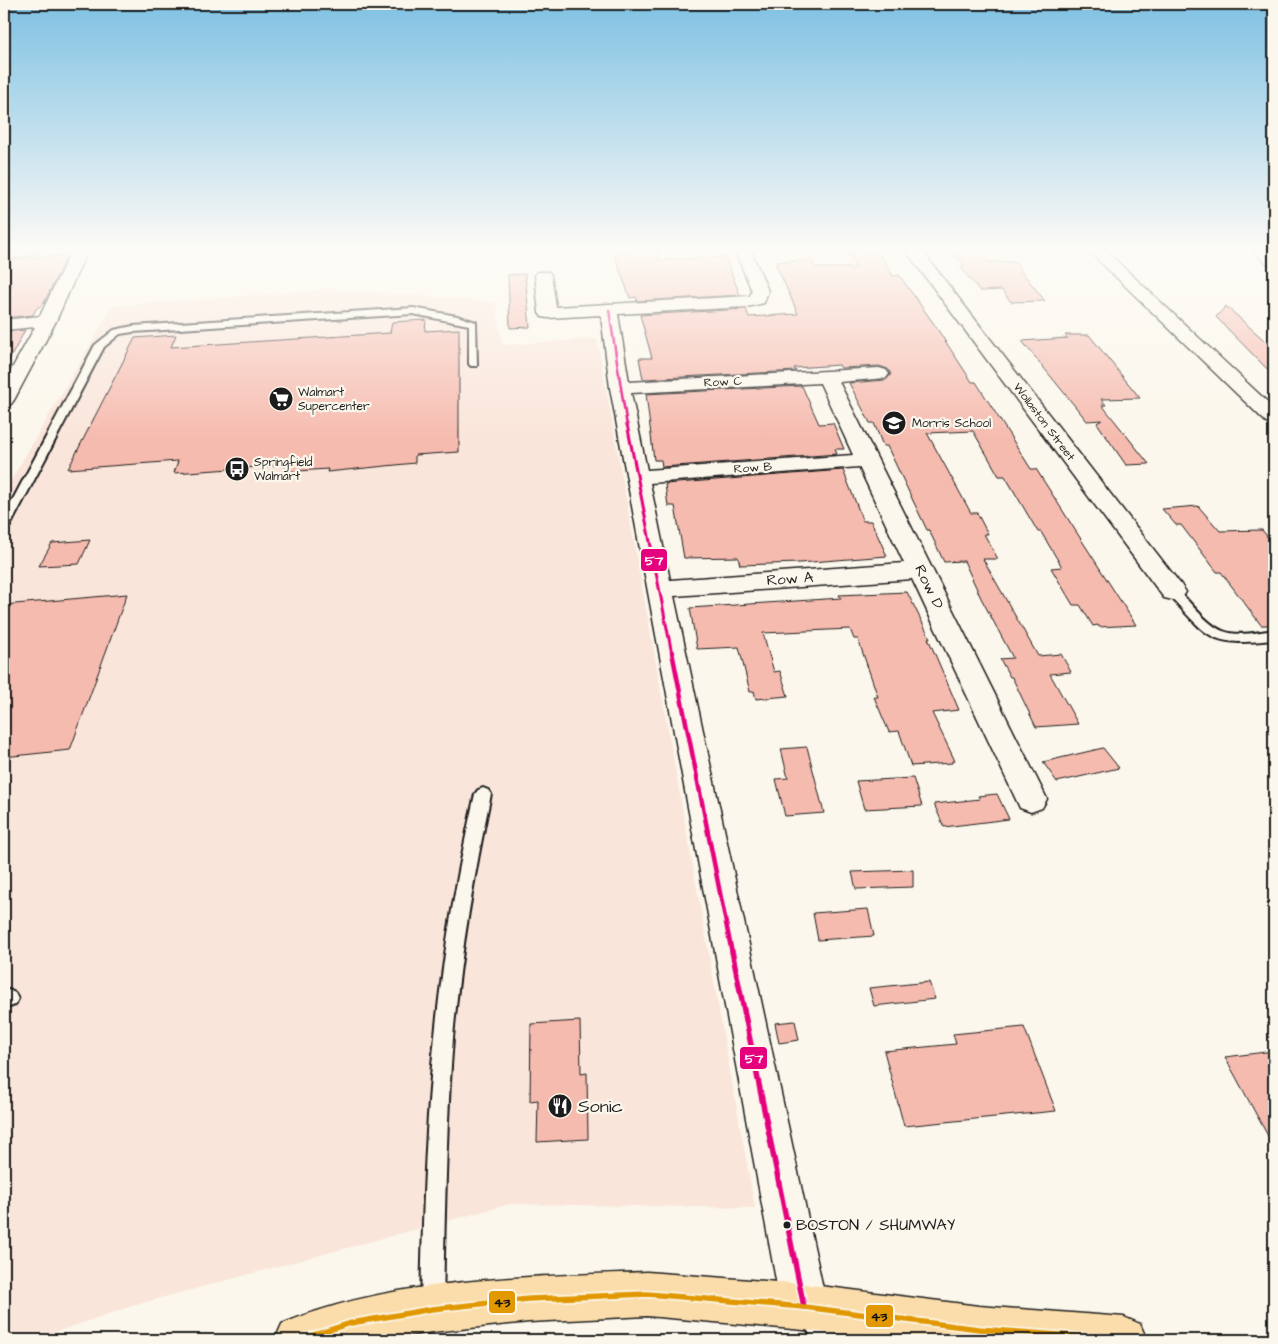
<svg xmlns="http://www.w3.org/2000/svg" width="1278" height="1344" font-family="'Architects Daughter',sans-serif">
	<style>
		.built { fill: #fae5da }
		.building { fill: #f6bbaf; stroke: #1c1c1c }
		.lines { fill: none; stroke-linecap: round; stroke-linejoin: round }
		.service-casing { stroke: #1c1c1c; stroke-width: 4 }
		.minor-casing { stroke: #1c1c1c; stroke-width: 3 }
		.tertiary-casing { stroke: #1c1c1c; stroke-width: 3 }
		.primary-casing { stroke: #1c1c1c; stroke-width: 3 }
		.service { fill: #fbf7ec; fill-rule: evenodd }
		.minor { fill: #fbf7ec; fill-rule: evenodd }
		.tertiary { fill: #fbf7ec; fill-rule: evenodd }
		.primary { fill: #fbddab; fill-rule: evenodd }
		.bus-1-far3-casing { stroke: #fbf7ec; stroke-width: 5 }
		.bus-1-far2-casing { stroke: #fbf7ec; stroke-width: 6 }
		.bus-1-far1-casing { stroke: #fbf7ec; stroke-width: 8 }
		.bus-1-casing { stroke: #fbf7ec; stroke-width: 9 }
		.bus-2-casing { stroke: #fbf7ec; stroke-width: 9 }
		.bus-1-far3 { stroke: #e5007d; stroke-width: 2.5 }
		.bus-1-far2 { stroke: #e5007d; stroke-width: 3 }
		.bus-1-far1 { stroke: #e5007d; stroke-width: 4.5 }
		.bus-1 { stroke: #e5007d; stroke-width: 5.5 }
		.bus-2 { stroke: #e19803; stroke-width: 5.5 }
		.bus-dot { fill: #1c1c1c; stroke: #fbf7ec; stroke-width: 2 }
		.labels { text-anchor: middle; dominant-baseline: central; stroke-width: 4.5; stroke-linejoin: round; paint-order: stroke }
		.far-street-label { font-size: 12px; fill: #1c1c1c; stroke: #fbf7ec }
		.far-poi-label { font-size: 12px; fill: #1c1c1c; stroke: #fbf7ec; text-anchor: start }
		.street-label { font-size: 15px; fill: #1c1c1c; stroke: #fbf7ec }
		.near-bus-label { font-size: 16px; fill: #1c1c1c; stroke: #fbf7ec; text-anchor: start }
		.near-poi-label { font-size: 18px; fill: #1c1c1c; stroke: #fbf7ec; text-anchor: start }
		.line-badge { stroke: #fbf7ec; stroke-width: 2 }
		.badge-label { font-size: 14px; text-anchor: middle; font-weight: bold; fill: #fff }
		.pale-badge-label { font-size: 14px; text-anchor: middle; font-weight: bold; fill: #111 }
	</style>
	<rect width="100%" height="100%" fill="#fbf7ec"/>
	<filter id="ink" filterUnits="userSpaceOnUse"><feTurbulence type="fractalNoise" baseFrequency=".02" numOctaves="2"/><feDisplacementMap in="SourceGraphic" scale="10" xChannelSelector="R" yChannelSelector="G"/><feConvolveMatrix kernelMatrix="1 2 1 2 8 2 1 2 1" color-interpolation-filters="sRGB"/></filter>
	<g filter="url(#ink)">
		<path class="built" d="M330,289l166,13 6,43 95,-6 158,869 -245,-4 -375,101 -103,35h-28v-848l109,-186z"/>
		<path class="building" d="M613,251h44l2,9 66,-3 15,38 -103,6 -1,-4 -6,1z
			M847,251h26l2,3h5l13,22 6,-1 35,49 38,58h4l55,87h5l100,156 -37,2 -1,-2 -5,1 -13,-21h-7l-22,-37 11,-1 -21,-35h-3l-33,-56h-6l-26,-45 -46,2 44,80h6l11,21h-4l14,25h-15l55,97 23,-2 10,18 -21,2 28,50 -42,3 -24,-50h-2l-10,-18 13,-1 -32,-60 -17,-37 -20,1 -15,-32h-2l-40,-84h-4l-9,-23h-4l-21,-40 37,-3 5,-6 -3,-5 -9,-3 -38,2 -2,-3 -45,3 2,3 -153,8 -4,-21h13l-12,-43 106,-6 3,8 49,-3 -23,-52 37,-2 3,8h41z
			M953,251h26l8,11h27l31,39 -34,1 -9,-12 -22,1 -20,-24h5z
			M62,255l-2,2h6l-22,46 -8,6 -3,6 -29,3v-15l8,-18 -8,1v-25z
			M525,274l5,53 -20,1 -2,-53z
			M1226,306l48,43v27l-58,-59z
			M426,320l-1,11 34,-2v123l-44,3v8l-88,9 1,-3 -45,3 3,-7 -112,8 4,-12 -110,8 67,-131 41,-3 -5,12 219,-14 2,-11z
			M25,330l-21,40v-38z
			M1065,335h24l51,63 -39,1 5,6h-4l47,59 -23,1 -29,-42 5,-3 -15,1 -65,-80 46,-3z
			M802,386l17,38 14,-1 11,26h-9l2,5 -175,13 -1,-7h-7l-8,-66z
			M843,470l20,51h8l16,35 -88,7 -59,2 -2,-8 -54,1 -9,-52h-7l-3,-22z
			M1198,506l22,25 42,-1 12,15v80h-13l-40,-53h-4l-36,-47h-5l-14,-16z
			M90,540l-11,24 -40,2 13,-23z
			M907,592l23,46h-2l31,72 -27,3 23,48h-3v2l-41,3 -12,-35 -10,1 -15,-35h4l-20,-58h-4l-4,-10 -87,4 11,39 6,-1 8,25 -32,3 -2,-8 -4,1 -11,-45 -42,2 -7,-41 151,-10 -2,-3z
			M127,594l-57,156 -66,7v-152z
			M807,747l17,66 -39,3 -9,-37 12,-1 -7,-29z
			M1103,748l16,20 -62,14 -14,-20z
			M913,778l9,28 -58,3 -8,-28z
			M997,794l12,25 -65,8 -10,-23 46,-5 -2,-3z
			M913,870v17l-57,2 -4,-17z
			M868,909l6,27 -56,4 -5,-27z
			M929,982l6,17 -61,7 -5,-18z
			M580,1021l1,53 6,-1 1,66 -51,3 1,-42 -8,1 1,-77z
			M795,1021l4,19 -20,3 -4,-20z
			M1024,1027l32,84 -152,15 -20,-75 72,-7 -3,-10z
			M1274,1051v96l-49,-90z"/>
		<g class="lines">
			<defs>
				<path id="service" d="M413,308l44,8 19,6 1,44h-6l-2,-2v-39l-56,-11 -280,18 -13,2 -16,13 -94,179 -6,4v-14l91,-171 19,-15 19,-4z
					M1173,588l4,1c12,12 30,36 46,42 15,6 36,1 51,-1v10c-64,6 -63,0 -105,-45l-2,-3z
					M483,788l5,2 3,4c-17,81 -31,162 -38,244 -7,89 -8,177 -10,266l-3,8 -8,3 -8,-3 -3,-8c2,-89 4,-179 14,-268 8,-82 22,-162 40,-242l3,-4z
					M9,990l6,3 3,6 -3,6 -11,4v-18z
					M812,1307c13,5 22,20 26,33h-25l-12,-22 3,-8z"/>
				<path id="minor" d="M4,251h35l-2,3 -33,5z
					M71,251h16l-31,70 -42,79 -3,4 -7,2v-23l31,-56 -31,3v-10l36,-4z
					M735,251h16l17,40 -4,12 -17,4 -129,7 11,68 250,-14 7,2 3,4 -3,4 -47,4 208,417 -5,9 -11,4 -11,-4 -108,-229 -238,17 153,711 -7,16 -16,7 -16,-7 -7,-16 -171,-919 -9,-73 -53,3 -6,-1 -3,-4 -4,-38 2,-3h12l2,3 5,32 194,-11 2,-5zM820,383l33,72 -206,15 -16,-77zM859,467l45,96 -234,17 -20,-97z
					M906,251h16l260,335 4,6 -4,6 -9,2 -9,-2z
					M1253,251h18l3,3v12l-6,-2z"/>
				<path id="tertiary" d="M1089,251h17l168,157v17l-7,-2z"/>
				<path id="primary" d="M647,1272l157,12 175,22 145,11 16,7 7,16h-260l-83,-10 -157,-14 -118,6 -97,10 -49,8h-108l7,-16c112,-47 245,-47 365,-52z"/>
			</defs>
			<use href="#service" class="service-casing"/>
			<use href="#minor" class="minor-casing"/>
			<use href="#tertiary" class="tertiary-casing"/>
			<use href="#primary" class="primary-casing"/>
			<use href="#service" class="service"/>
			<use href="#minor" class="minor"/>
			<use href="#tertiary" class="tertiary"/>
			<use href="#primary" class="primary"/>
			<defs>
				<path id="bus-1-far3" d="M609,310l18,116"/>
				<path id="bus-1-far2" d="M627,424l45,230"/>
				<path id="bus-1-far1" d="M672,652l60,301"/>
				<path id="bus-1" d="M732,951l72,356"/>
				<path id="bus-2" d="M298,1340l53,-17 81,-14 97,-10 118,-5 157,13 175,22 145,11"/>
			</defs>
			<use href="#bus-1-far3" class="bus-1-far3-casing"/>
			<use href="#bus-1-far2" class="bus-1-far2-casing"/>
			<use href="#bus-1-far1" class="bus-1-far1-casing"/>
			<use href="#bus-1" class="bus-1-casing"/>
			<use href="#bus-2" class="bus-2-casing"/>
			<use href="#bus-1-far3" class="bus-1-far3"/>
			<use href="#bus-1-far2" class="bus-1-far2"/>
			<use href="#bus-1-far1" class="bus-1-far1"/>
			<use href="#bus-1" class="bus-1"/>
			<use href="#bus-2" class="bus-2"/>
		</g>
	</g>
	<linearGradient id="sky" x2="0" y2="1"><stop stop-color="#7fc1e3"/><stop offset="0.57" stop-color="#fdfbf6"/><stop offset="1" stop-color="#fdfbf6" stop-opacity="0"/></linearGradient>
	<rect width="1278" height="439" fill="url(#sky)"/>
	<defs>
		<symbol id="supermarket-disc" viewBox="-11 -11 22 22"><circle r="9.5" fill="#1c1c1c" stroke="#fbf7ec"/><path d="M-6-5.5h2.5l.6 2H6L4.5 2H-2.5L-4.4-4H-6ZM-1.5 3.2a1.3 1.3 0 1 0 .1 0ZM3 3.2a1.3 1.3 0 1 0 .1 0Z" fill="#fff"/></symbol>
		<symbol id="school-disc" viewBox="-11 -11 22 22"><circle r="9.5" fill="#1c1c1c" stroke="#fbf7ec"/><path d="M0-5L7-2L0 1L-7-2ZM-4 1L0 2.5L4 1V4Q0 6-4 4Z" fill="#fff"/></symbol>
		<symbol id="bus-disc" viewBox="-11 -11 22 22"><circle r="9.5" fill="#1c1c1c" stroke="#fbf7ec"/><path d="M-5-6H5V4H4V6H2V4H-2V6H-4V4H-5ZM-3.5-4V0h7V-4ZM-3.5 1.2v1.5H-2V1.2ZM2 1.2v1.5H3.5V1.2Z" fill="#fff"/></symbol>
		<symbol id="restaurant-disc" viewBox="-11 -11 22 22"><circle r="9.5" fill="#1c1c1c" stroke="#fbf7ec"/><path d="M-5-6h1v4h1v-4h1v4h1v-4h1v5L-1.5 .5V6h-2V.5L-5-1ZM5-6V6H3V1.5H1.5Q1.5-4 5-6Z" fill="#fff"/></symbol>
	</defs>
	<g fill-rule="evenodd">
		<use href="#supermarket-disc" x="267" y="385" width="28" height="28"/>
		<use href="#school-disc" x="880" y="409" width="28" height="28"/>
		<use href="#bus-disc" x="223" y="455" width="28" height="28"/>
		<use href="#restaurant-disc" x="546" y="1092" width="28" height="28"/>
	</g>
	<circle class="bus-dot" cx="787" cy="1225" r="4.5"/>
	<g class="labels">
		<g class="far-street-label">
			<text transform="translate(723 382) rotate(-3)">Row C</text>
			<text transform="translate(1044 422) rotate(53)">Wollaston Street</text>
			<text transform="translate(753 468) rotate(-4)">Row B</text>
		</g>
		<g class="far-poi-label">
			<text x="298" y="392">Walmart<tspan x="298" dy="14">Supercenter</tspan></text>
			<text x="912" y="423">Morris School</text>
			<text x="254" y="462">Springfield<tspan x="254" dy="14">Walmart</tspan></text>
		</g>
		<g class="street-label">
			<text transform="translate(790 579) rotate(-4)">Row A</text>
			<text transform="translate(929 587) rotate(64)">Row D</text>
		</g>
		<g class="near-bus-label">
			<text x="796" y="1225">BOSTON / SHUMWAY</text>
		</g>
		<g class="near-poi-label">
			<text x="578" y="1106">Sonic</text>
		</g>
	</g>
	<g class="line-badge">
		<rect x="640" y="548" width="28" height="24" rx="5" fill="#e5007d"/>
		<rect x="739" y="1046" width="29" height="24" rx="5" fill="#e5007d"/>
		<rect x="488" y="1290" width="28" height="24" rx="5" fill="#e19803"/>
		<rect x="865" y="1304" width="29" height="24" rx="5" fill="#e19803"/>
	</g>
	<g class="badge-label">
		<text x="654" y="565">57</text>
		<text x="754" y="1063">57</text>
	</g>
	<g class="pale-badge-label">
		<text x="502" y="1307">43</text>
		<text x="879" y="1321">43</text>
	</g>
	<rect width="1278" height="1344" fill="none" stroke="#fbf7ec" stroke-width="20"/>
	<rect x="10" y="10" width="1258" height="1324" fill="none" stroke="#1c1c1c" stroke-width="2" filter="url(#ink)"/>
</svg>
